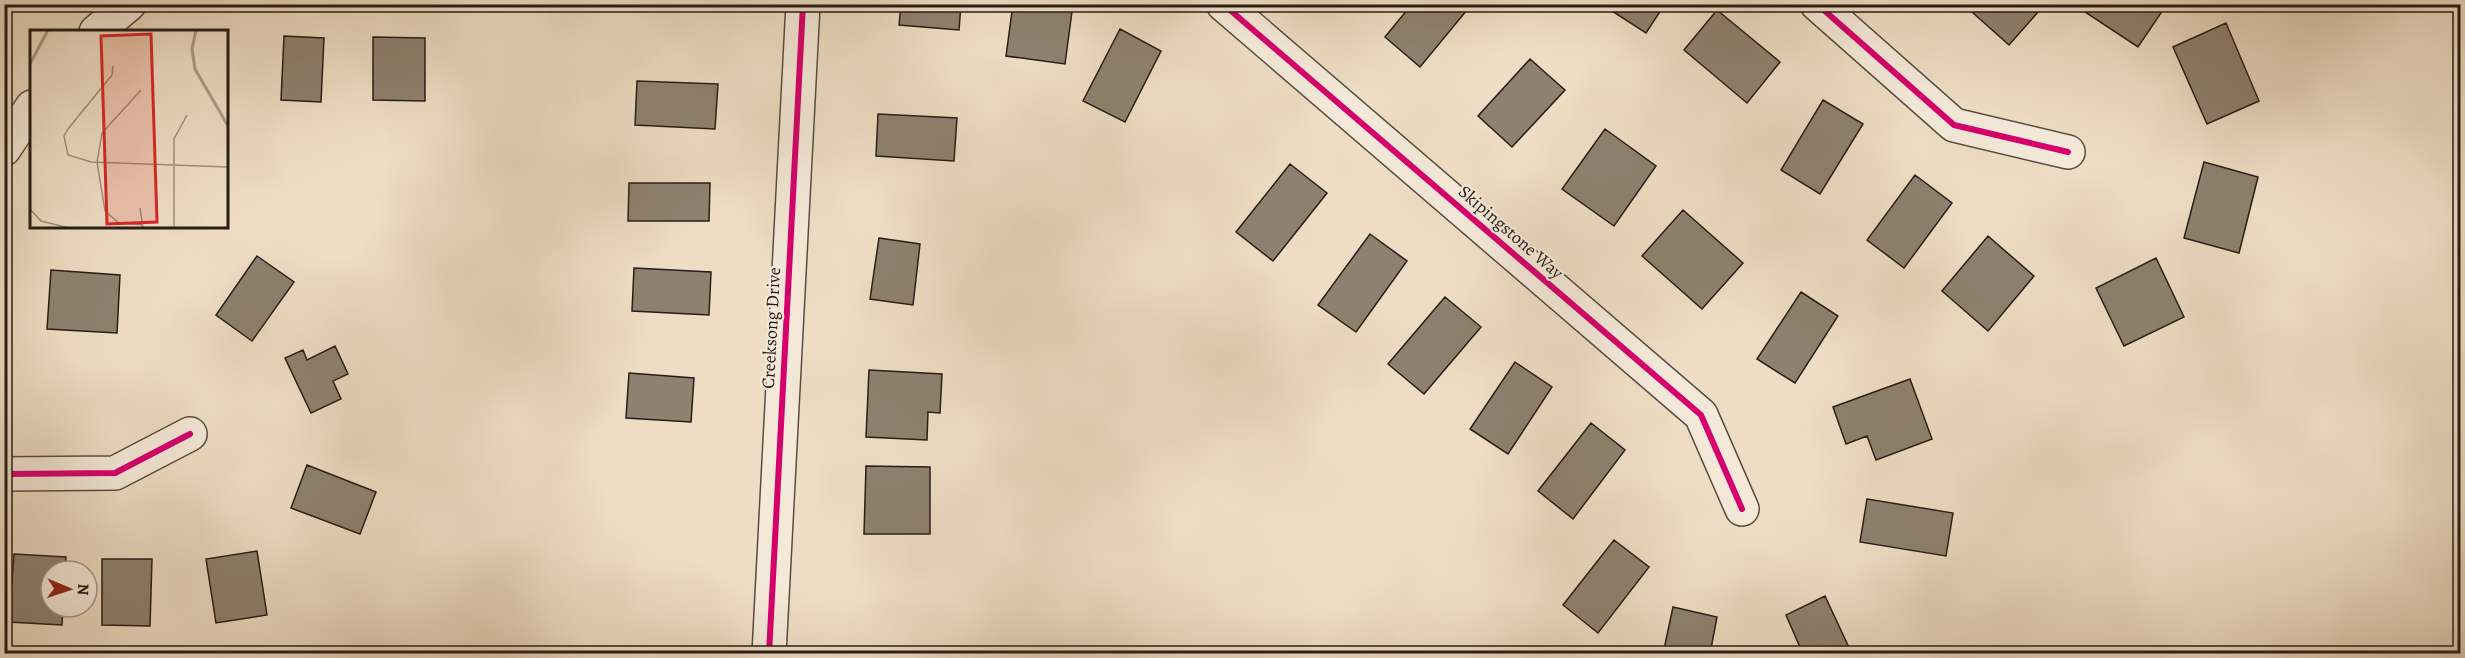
<svg xmlns="http://www.w3.org/2000/svg" width="2465" height="658" font-family="Alegreya,serif">
	<style>
		.building { fill: #8e8170; stroke: #271d16; stroke-width: 1.5 }
		.lines { fill: none; stroke-linecap: round; stroke-linejoin: round }
		.minor-casing { stroke: #594d42; stroke-width: 36 }
		.minor { stroke: #f4e9d9; stroke-width: 33 }
		.cycleway-casing { stroke: #f4e9d9; stroke-width: 10 }
		.cycleway { stroke: #d6006c; stroke-width: 6 }
		.labels { text-anchor: middle; dominant-baseline: central; stroke-width: 4.5; stroke-linejoin: round; paint-order: stroke }
		.street-label { font-size: 18px; fill: #271d16; stroke: #f4e9d9 }
		.inset-river { fill: none; stroke: #aa9c89; stroke-width: 3 }
		.inset-road { fill: none; stroke: #9e907e; stroke-width: 1.5 }
		.view { fill: #d62828; fill-opacity: 0.15; stroke: #d62828; stroke-width: 3 }
		.inset-edge { fill: none; stroke: #271d16; stroke-width: 3 }
	</style>
	<rect width="100%" height="100%" fill="#eeddc4"/>
	<filter id="stains"><feTurbulence type="fractalNoise" baseFrequency=".00333" numOctaves="4"/><feColorMatrix values="0 0 0 0 .2 0 0 0 0 .09 0 0 0 0 .02 0 0 0 .5 -.17"/></filter>
	<radialGradient id="worn" r=".72"><stop offset=".6" stop-color="#630" stop-opacity="0"/><stop offset="1" stop-color="#630" stop-opacity=".3"/></radialGradient>
	<path class="building" d="M901,4h60l-2,26 -60,-5z
		M1013,4h60l-8,60 -59,-8z
		M1412,4h60l-52,63 -35,-30z
		M1601,4h64l-19,29z
		M1963,4h82l-36,41z
		M2085,4h82l-29,43 -56,-37z
		M1717,10l63,52 -33,41 -63,-53z
		M2226,23l33,78 -52,23 -34,-77z
		M1120,29l41,22 -36,71 -42,-21z
		M284,36l40,2 -3,64 -40,-2z
		M373,37l52,1v63l-52,-1z
		M1530,59l35,31 -53,57 -34,-31z
		M637,81l81,3 -3,45 -80,-4z
		M1823,100l40,24 -43,70 -39,-24z
		M878,114l79,4 -3,43 -78,-5z
		M1605,129l51,37 -42,60 -52,-37z
		M2204,162l54,15 -19,76 -55,-15z
		M1290,164l37,29 -54,68 -37,-29z
		M1915,175l37,28 -48,65 -37,-28z
		M629,183h81l-1,38h-81z
		M1683,210l60,53 -41,46 -60,-53z
		M1370,234l37,27 -51,71 -38,-27z
		M1988,236l46,40 -46,55 -46,-40z
		M879,238l41,6 -7,61 -43,-6z
		M257,256l37,26 -42,59 -36,-26z
		M2156,258l28,59 -60,29 -28,-58z
		M634,268l77,4 -2,43 -77,-4z
		M51,270l69,5 -3,58 -70,-4z
		M1801,292l37,24 -43,67 -38,-24z
		M1445,297l36,30 -57,67 -36,-30z
		M335,346l13,28 -15,7 8,18 -30,14 -26,-55 18,-8 4,10z
		M1515,362l37,25 -44,67 -38,-25z
		M869,370l73,4 -2,39 -12,-1 -1,28 -61,-3z
		M629,373l65,5 -3,44 -65,-4z
		M1910,379l22,60 -56,21 -9,-24 -21,8 -13,-37z
		M1591,423l34,27 -52,69 -35,-28z
		M307,465l69,27 -16,42 -69,-26z
		M866,466l64,1v67h-66z
		M1867,499l86,14 -7,43 -86,-14z
		M1614,540l35,27 -51,66 -35,-28z
		M257,551l10,64 -51,8 -10,-64z
		M14,554l52,3 -1,14h-14v36h12l-1,18 -53,-3z
		M102,559h50l-2,67 -48,-1z
		M1825,596l27,58h-49l-17,-39z
		M1673,607l44,10 -7,37h-47z"/>
	<g class="lines">
		<defs>
			<path id="minor" d="M1223,4l478,411 41,94
				M1817,4l137,121 114,27
				M96,32l33,-28
				M4,149l28,-42
				M4,474l111,-1 75,-39
				M769,654l34,-650"/>
		</defs>
		<use href="#minor" class="minor-casing"/>
		<use href="#minor" class="minor"/>
		<defs>
			<path id="cycleway" d="M1223,4l478,411 41,94
				M1817,4l137,121 114,27
				M4,474l111,-1 75,-39
				M769,654l34,-650"/>
		</defs>
		<use href="#cycleway" class="cycleway-casing"/>
		<use href="#cycleway" class="cycleway"/>
	</g>
	<g class="labels">
		<g class="street-label">
			<text transform="translate(1511 232) rotate(41)">Skipingstone Way</text>
			<text transform="translate(771 328) rotate(-87)">Creeksong Drive</text>
		</g>
	</g>
	<g transform="translate(30 30)">
		<rect width="198" height="198" fill="#eeddc4"/>
		<path class="inset-river" d="M166,0l-4,19 3,20 33,57M0,34l18,-34"/>
		<path class="inset-road" d="M83,36l-1,9 -44,54 -4,7 4,19 23,7 137,5M111,60l-39,43 -5,29 8,49 14,12 24,2M110,178l3,19M0,179l11,12 28,7M144,198v-89l13,-24"/>
		<path class="view" d="M121,4l6,188 -50,2 -6,-188z"/>
		<rect width="198" height="198" class="inset-edge"/>
	</g>
	<rect width="2465" height="658" fill="none" stroke="#eeddc4" stroke-width="24"/>
	<rect x="6" y="6" width="2453" height="646" fill="none" stroke="#271d16" stroke-width="3"/>
	<rect x="12" y="12" width="2441" height="634" fill="none" stroke="#271d16" stroke-width="1.5"/>
	<g transform="translate(69 589) rotate(92)"><circle r="28" fill="#f4e9d9" stroke="#a2978b" stroke-width="1.5"/>
	<path d="M0-4.5L10 22L0 15L-10 22Z" fill="#8f2418"/>
	<text y="-9" font-size="16" font-weight="bold" text-anchor="middle" fill="#271d16">N</text>
	</g>
	<rect width="100%" height="100%" filter="url(#stains)"/>
	<rect width="100%" height="100%" fill="url(#worn)"/>
</svg>
